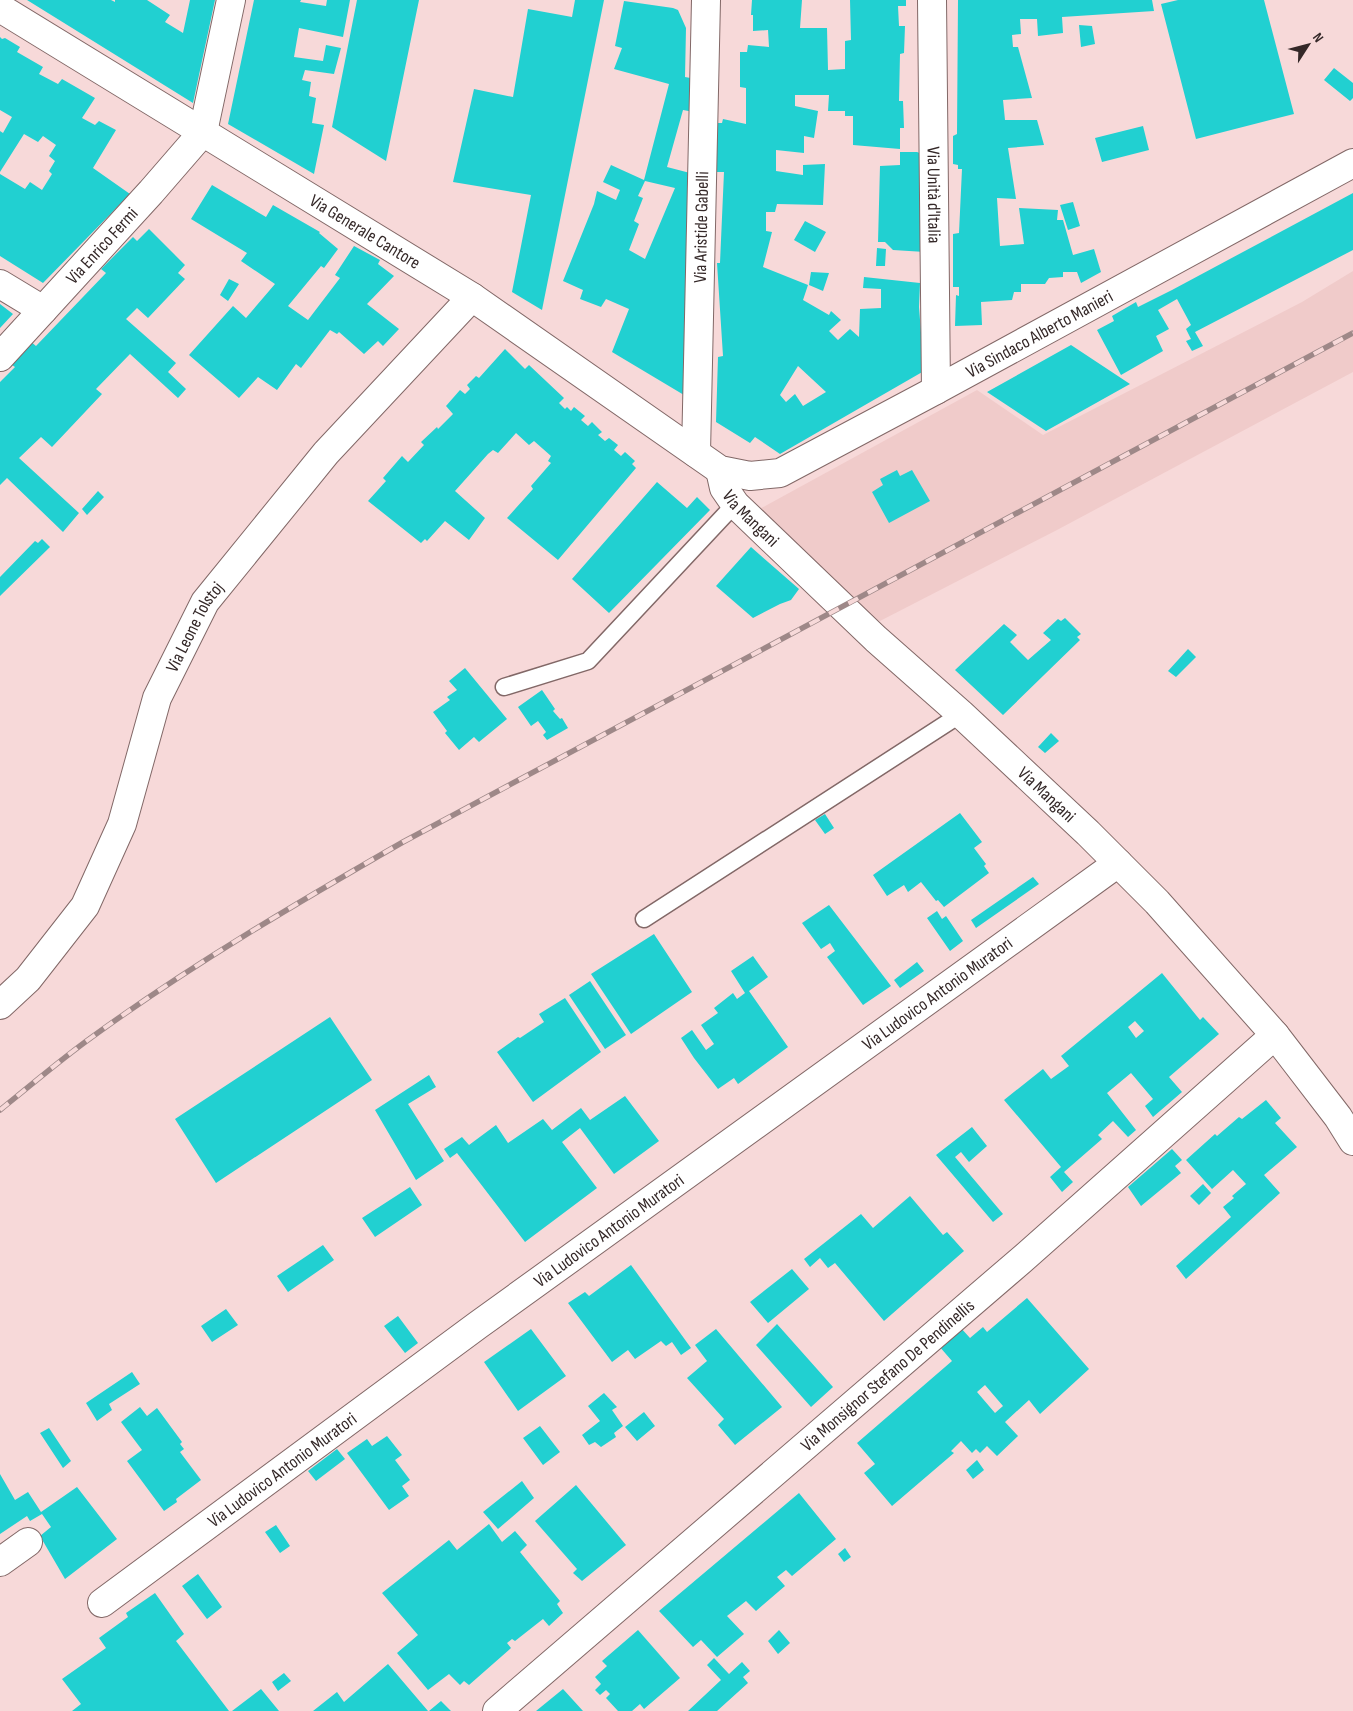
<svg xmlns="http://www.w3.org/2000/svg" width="1353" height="1711" font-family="'Sofia Sans Condensed',sans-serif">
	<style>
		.built { fill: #f0cbca }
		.building { fill: #21d0d1; fill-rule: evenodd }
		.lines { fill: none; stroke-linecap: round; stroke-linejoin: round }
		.service-casing { stroke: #826867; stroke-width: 19 }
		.minor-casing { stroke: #826867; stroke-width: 30 }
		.tertiary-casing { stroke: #826867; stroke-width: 30 }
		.service { stroke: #fff; stroke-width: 16 }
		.minor { stroke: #fff; stroke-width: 28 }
		.tertiary { stroke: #fff; stroke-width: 28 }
		.rail-casing { stroke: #9e8888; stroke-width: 5.5 }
		.rail { stroke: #f7d9d9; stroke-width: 4; stroke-dasharray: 11; stroke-linecap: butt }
		.labels { text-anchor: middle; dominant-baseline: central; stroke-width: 4; stroke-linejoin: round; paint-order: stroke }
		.street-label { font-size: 18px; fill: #342828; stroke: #f7d9d9 }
	</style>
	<rect width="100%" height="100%" fill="#f7d9d9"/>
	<path class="built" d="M1353,271v101l-296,158 -177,91 -15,-5 -109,-105 221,-121 66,45 259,-133z"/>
	<path class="building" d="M27,0h84l4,2v-2h32l23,15 -5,7 18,11 7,-33h25l-22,103z
		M254,0h47l-1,2 26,4 1,-6h23l-7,37 -44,-9 -5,29 29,4 3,-16 15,3 -7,26 -29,-4 -3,10 9,2 -2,14 7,2 -4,25 12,2 -10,49 -86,-50z
		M357,0h62l-33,161 -54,-34z
		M575,0h29l-62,310 -30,-18 19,-97 -78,-13 21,-93 39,8 15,-88 44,8z
		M752,0h50l-2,28h27l1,42 17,-1v-28l6,-1 -1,-40h56v6h-8l1,20h6l-1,27 -4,1 -1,47h4l1,27h-4v21l-47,-4v-29h-8v-5h-17l1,-16h-34v11l23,5 -4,27 -10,-2v17l-28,-3v21l27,4v-10l22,-1 -2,41 -46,-1 -2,8h-9v19l6,1 -9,35 45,18 -5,15 26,15 2,-4 10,9 -12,11 9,9 12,-11 9,8 1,-28 21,-1v-19l-18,-1 1,-11 56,6 -1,24 5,64 -144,83 -25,-17 -5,6 -34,-21 2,-65 5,-1 -6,-93h3l4,-91h-8l-2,-49h8l1,-4 23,5v-36l-6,-1v-35h7l1,-7 21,2 -1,-17 -15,1v-16h-2zM798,366l28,26 -23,14 -8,-12 -9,8 -6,-7z
		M958,0h194l2,11 -92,6 1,16 -25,3 -1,-17h-17l1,15 -9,1 1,12h5l14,51 -29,2 2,20h32l7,25 -36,3 8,51 -19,-1 3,48 24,-2 -5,-36 39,2 -1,10h6l10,35 21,-6 7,23 -20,11 -4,-11h-14v5l-14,1 -4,6h-24v8h-7l-2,8 -31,2 1,23 -27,1 1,-31 3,1v-9h-6v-53l6,-1 3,-64h-4v-4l-5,-1v-28l4,-2z
		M1178,0h86l30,114 -98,25 -35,-135z
		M624,1l49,7 5,2 8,18 -1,49 11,2 -2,33 -11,-2 -16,57 23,6 -1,225 -77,-46 17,-43 -23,-10 -5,8 -21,-8 3,-9 -20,-9 31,-77 3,-13 19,9 4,-10 -17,-8 8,-17 33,15 25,-96 -55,-15 8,-21 -7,-2zM645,181l30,7 -30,71 -16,-9 10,-26 -5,-3 9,-23 -5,-2z
		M1079,25l13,1 3,18 -14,3z
		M0,37l2,2 3,-1 15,9 -3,5 26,15 -4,7 19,10 4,-5 33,19 -13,20 13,7 4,-4 17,9 -23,38 37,26 -87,89 -43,-27v-82l25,15 5,-7 12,8 10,-16 -3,-3 6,-10 -6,-5 7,-11 -13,-9 -5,6 -14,-8 -24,38v-41l3,2 9,-16 -12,-7z
		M1334,68l19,15v15l-3,3 -26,-21z
		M1143,126l6,24 -47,12 -7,-24z
		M900,152h17l8,3v97l-32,-2 -8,-8h-7l2,-76 20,-1z
		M212,185l54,32 7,-12 47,27 -1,1 19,16 -14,19 -3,-2 -33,40 20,14 32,-42 -5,-3 19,-29 26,14 -2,4 16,12 -27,28 32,25 -16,17 -5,-5 -14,13 -25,-22 -2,2 -7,-4 -29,38 -5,-4 -19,26 -19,-13 -19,21 -50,-43 44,-49 13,12 29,-34 -34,-23 6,-8 -56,-34z
		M1353,193v57l-158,82 8,14 -11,5 -6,-10 5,-2 -5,-10 5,-4 -14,-26 -19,11 11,19 -13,7 7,15 -42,24 -24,-45 17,-9 -2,-5 24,-14 2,5 34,-17z
		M1073,202l7,24 -12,4 -8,-25z
		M805,221l21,11 -11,20 -21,-12z
		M149,229l36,36 -7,8 7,6 -37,39 -11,-10 -11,11 50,44 -8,9 18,17 -8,9 -48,-44 -34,35 6,5 -50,53 -11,-10 -22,21 60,55 -16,19 -56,-54 -7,7v-103l15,-15 -6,-4 21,-22 6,5 70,-73 -5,-4 32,-32 4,4z
		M877,248l9,1 -1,17h-9z
		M811,272l18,1 -6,18 -14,-6z
		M229,279l10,5 -11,17 -8,-6z
		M0,304l13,10 -13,14z
		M1071,345l59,39 -84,47 -59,-39z
		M505,349l20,20 4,-4 35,33 -5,5 6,6 2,-2 4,4 3,-4 11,9 -4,4 7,6 4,-4 10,10 -4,3 7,6 4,-3 9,7 -4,5 7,6 4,-4 10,9 -3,3 4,4 -78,92 -51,-42 26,-29 -2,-3 20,-23 -3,-2 3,-5 -17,-15 -5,4 -13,-12 -18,20 -5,-3 -5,4 -33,37 30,27 -16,22 -24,-19 -18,20 -2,-2 -4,4 -53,-42 18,-20 -3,-3 19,-22 6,6 16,-17 -3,-3 16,-15 1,2 15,-15 -7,-8 14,-16 5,4 5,-5 -3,-4 9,-9 3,2z
		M897,470l3,6 12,-6 18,31 -41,22 -17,-31 11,-7 -3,-6z
		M657,482l30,26 10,-11 13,13 -101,103 -37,-34z
		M98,491l6,6 -17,18 -5,-6z
		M42,539l8,8 -50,49v-19l35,-36 3,2z
		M751,547l48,42 -8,11 -11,4 -27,14 -37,-32z
		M1065,618l16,16 -4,3 3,3 -77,75 -48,-45 49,-46 13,11 -7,7 18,18 23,-20 -8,-7 15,-14 3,2z
		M1188,649l8,8 -20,20 -8,-6z
		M465,668l42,51 -28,23 -5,-5 -15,13 -14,-17 2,-2 -14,-19 17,-12 -3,-3 10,-7 -8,-9z
		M542,690l13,19 -2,2 7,8 2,-1 6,10 -21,12 -4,-5 3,-3 -8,-11 -7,5 -13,-19z
		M1051,733l8,8 -14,12 -7,-6z
		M960,813l22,29 -8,6 12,16 -2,2 5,7 -45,34 -6,-7 -2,1 -15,-19 -13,10 -4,-7 -17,11 -14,-21z
		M825,814l9,14 -9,6 -10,-14z
		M1033,877l6,7 -63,44 -5,-8z
		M829,905l62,81 -28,19 -36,-48 8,-6 -5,-8 -9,6 -19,-26z
		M937,911l5,8 4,-3 17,25 -13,10 -23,-33z
		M654,934l38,58 -61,42 -40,-60z
		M753,956l15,21 -19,14 39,56 -50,37 -4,-6 -16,11 -24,-31 -13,-20 11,-8 14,20 8,-6 -13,-19 17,-12 -4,-5 19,-15 4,6 8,-6 -14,-22z
		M917,962l7,9 -24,17 -6,-8z
		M1162,973l38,47 3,-3 16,17 -50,43 13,15 -29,25 -8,-11 8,-7 -22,-26 -24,20 29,37 -8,7 -15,-16 -15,14 4,4 -38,33 9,10 -11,10 -12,-15 11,-10 -57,-67 39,-31 8,10 18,-13 -8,-10zM1135,1021l9,10 -8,7 -8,-11z
		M590,981l36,54 -21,14 -36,-54z
		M565,998l36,54 -68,50 -36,-50 21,-15 2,1 24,-16 -5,-8z
		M330,1017l42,63 -156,103 -41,-64z
		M429,1075l7,12 -28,17 36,57 -28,19 -41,-70z
		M625,1096l34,45 -45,33 -34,-46 -18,14 35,46 -72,54 -68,-89 -7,5 -6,-9 18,-12 7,8 27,-20 12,18 35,-24 9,11 29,-22 9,12z
		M1266,1100l15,18 -6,5 22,24 -33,28 16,18 -94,86 -10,-13 55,-49 -8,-10 11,-9 -2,-2 14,-12 -13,-14 -21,19 -26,-29 29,-26 2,2 22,-19 3,2z
		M972,1127l15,19 -18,16 -8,-10 -6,5 48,57 -10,8 -57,-67z
		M1172,1149l10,11 -7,6 6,7 -40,33 -13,-19z
		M1203,1184l8,9 -12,12 -9,-9z
		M410,1187l12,18 -47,32 -13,-19z
		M910,1196l33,39 4,-3 17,19 -80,70 -49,-58 -7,5 -8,-10 -10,9 -6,-8 57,-45 12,14z
		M323,1245l11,15 -46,32 -11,-16z
		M631,1265l60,83 -10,7 -9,-13 -6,4 -5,-5 -26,18 -7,-9 -16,12 -44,-59 17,-11 4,4z
		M792,1269l17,20 -41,34 -18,-21z
		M1027,1298l62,71 -49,45 -11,-14 -24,22 13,14 -21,20 -10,-10 -7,7 -4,-4 -4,4 -11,-12 -10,10 3,2 -62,53 -28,-33 11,-9 -18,-21 95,-82 -13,-15 21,-19 10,11 13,-11 4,5zM985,1385l18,21 -8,7 -18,-21z
		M226,1309l12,16 -26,17 -11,-16z
		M398,1316l20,27 -13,10 -21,-27z
		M777,1324l56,63 -22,20 -55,-62z
		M531,1329l35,47 -48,35 -34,-49z
		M716,1329l66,78 -47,38 -17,-20 6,-6 -37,-41 20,-17 -12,-16z
		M132,1372l8,12 -31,20 3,6 -15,11 -11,-18z
		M604,1393l13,14 -5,3 11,16 -9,7 2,4 -15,10 -6,-5 -6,3 -7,-10 18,-14 -12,-15z
		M140,1407l7,9 10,-8 25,34 -2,2 4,5 -4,3 21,28 -25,19 1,3 -13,9 -37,-50 15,-11 -21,-28z
		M644,1412l11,14 -18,15 -12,-14z
		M540,1426l20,26 -17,13 -20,-27z
		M49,1428l22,33 -8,7 -23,-35z
		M387,1436l15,19 -7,5 15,20 -8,6 7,10 -20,14 -42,-57 20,-14 5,7z
		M337,1449l8,10 -29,22 -8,-10z
		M977,1460l7,10 -11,9 -7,-9z
		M0,1474l15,26 13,-8 13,20 36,-25 40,52 -52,40 -25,-43 11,-9 -9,-13 -12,7 -3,-5 -27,18z
		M522,1481l12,17 -36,31 -15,-17z
		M576,1485l50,60 -44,36 -9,-8 4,-4 -42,-48z
		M799,1493l37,46 -44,37 -6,-6 -9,7 8,9 -29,25 -10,-10 -19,15 17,18 -27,23 -16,-17 -8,7 -34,-36z
		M489,1524l13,18 13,-11 12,14 -7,7 40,49 -3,3 6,9 -14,13 -6,-7 -28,22 -3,-2 -5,4 4,5 -42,37 -5,-4 -4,4 -11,-11 -21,16 -31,-37 21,-18 -36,-42 67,-53 8,10z
		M276,1525l14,21 -10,7 -15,-21z
		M845,1548l6,9 -7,5 -6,-8z
		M198,1574l24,33 -15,12 -25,-33z
		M155,1593l29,41 -8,7 53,70h-157l9,-7 -19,-25 44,-31 -7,-10 29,-21 -2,-4z
		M638,1630l42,48 -36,31 -4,-5 -8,7h-14l-12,-13 4,-4 -4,-4 -6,5 -5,-5 6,-6 -6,-7 12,-11 -5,-5z
		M779,1630l11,13 -12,11 -10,-13z
		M714,1658l15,16 13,-12 8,9 -7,6 5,6 -31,28h-29l33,-31 -14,-15z
		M388,1664l40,47h-115l24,-19 7,10z
		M284,1673l7,8 -13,10 -6,-9z
		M261,1689l18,22h-47z
		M563,1689l20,22h-47z
		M441,1701l10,10h-22z"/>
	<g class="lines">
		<defs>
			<path id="service" d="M504,687l84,-26 147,-157
				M644,919l317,-205"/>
			<g id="minor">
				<path id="s1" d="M932,0l4,390"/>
				<path id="s2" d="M0,8l472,289"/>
				<path d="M0,284l43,26"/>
				<path id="s3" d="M0,357l151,-165 52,-60 28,-132"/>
				<path id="s4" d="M696,453l10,-453"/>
				<path id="s5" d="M720,470l4,18 11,16 141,135 85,75 127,119 69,69 118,133 63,82 15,24"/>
				<path d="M0,1562l28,-20"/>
				<path id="s6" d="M102,1603l376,-278 640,-462"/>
				<path id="s7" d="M497,1711l529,-455 249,-221"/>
			</g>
			<g id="tertiary">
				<path id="s8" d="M0,1005l28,-26 57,-73 37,-82 35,-126 48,-96 121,-149 146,-156 248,173 30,6 30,-3 156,-83 417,-227"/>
			</g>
		</defs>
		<use href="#service" class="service-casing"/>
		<use href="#minor" class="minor-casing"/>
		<use href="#tertiary" class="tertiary-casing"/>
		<use href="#service" class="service"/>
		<use href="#minor" class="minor"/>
		<use href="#tertiary" class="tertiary"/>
		<defs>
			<path id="rail" d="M0,1110c30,-24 60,-50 92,-73 99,-72 205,-134 311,-195l950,-509"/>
		</defs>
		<use href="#rail" class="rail-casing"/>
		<use href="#rail" class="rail"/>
	</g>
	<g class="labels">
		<g class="street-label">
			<text stroke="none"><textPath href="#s1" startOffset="195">Via Unità d'Italia</textPath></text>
			<text stroke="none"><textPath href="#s4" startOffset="226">Via Aristide Gabelli</textPath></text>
			<text stroke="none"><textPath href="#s2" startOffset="428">Via Generale Cantore</textPath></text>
			<text stroke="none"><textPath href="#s3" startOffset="151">Via Enrico Fermi</textPath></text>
			<text stroke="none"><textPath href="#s8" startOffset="1522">Via Sindaco Alberto Manieri</textPath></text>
			<text stroke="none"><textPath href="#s5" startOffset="59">Via Mangani</textPath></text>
			<text stroke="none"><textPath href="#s8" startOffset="432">Via Leone Tolstoj</textPath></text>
			<text stroke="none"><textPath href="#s5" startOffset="464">Via Mangani</textPath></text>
			<text stroke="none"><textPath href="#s6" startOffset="1034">Via Ludovico Antonio Muratori</textPath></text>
			<text stroke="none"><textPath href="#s6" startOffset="629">Via Ludovico Antonio Muratori</textPath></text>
			<text stroke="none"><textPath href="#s7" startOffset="515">Via Monsignor Stefano De Pendinellis</textPath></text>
			<text stroke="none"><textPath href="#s6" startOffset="224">Via Ludovico Antonio Muratori</textPath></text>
		</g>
	</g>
	<g transform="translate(1308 45) rotate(54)" stroke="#f7d9d9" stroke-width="4" paint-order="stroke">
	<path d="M0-4L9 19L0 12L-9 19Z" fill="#342828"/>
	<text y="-8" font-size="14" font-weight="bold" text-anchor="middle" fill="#342828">N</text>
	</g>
</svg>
